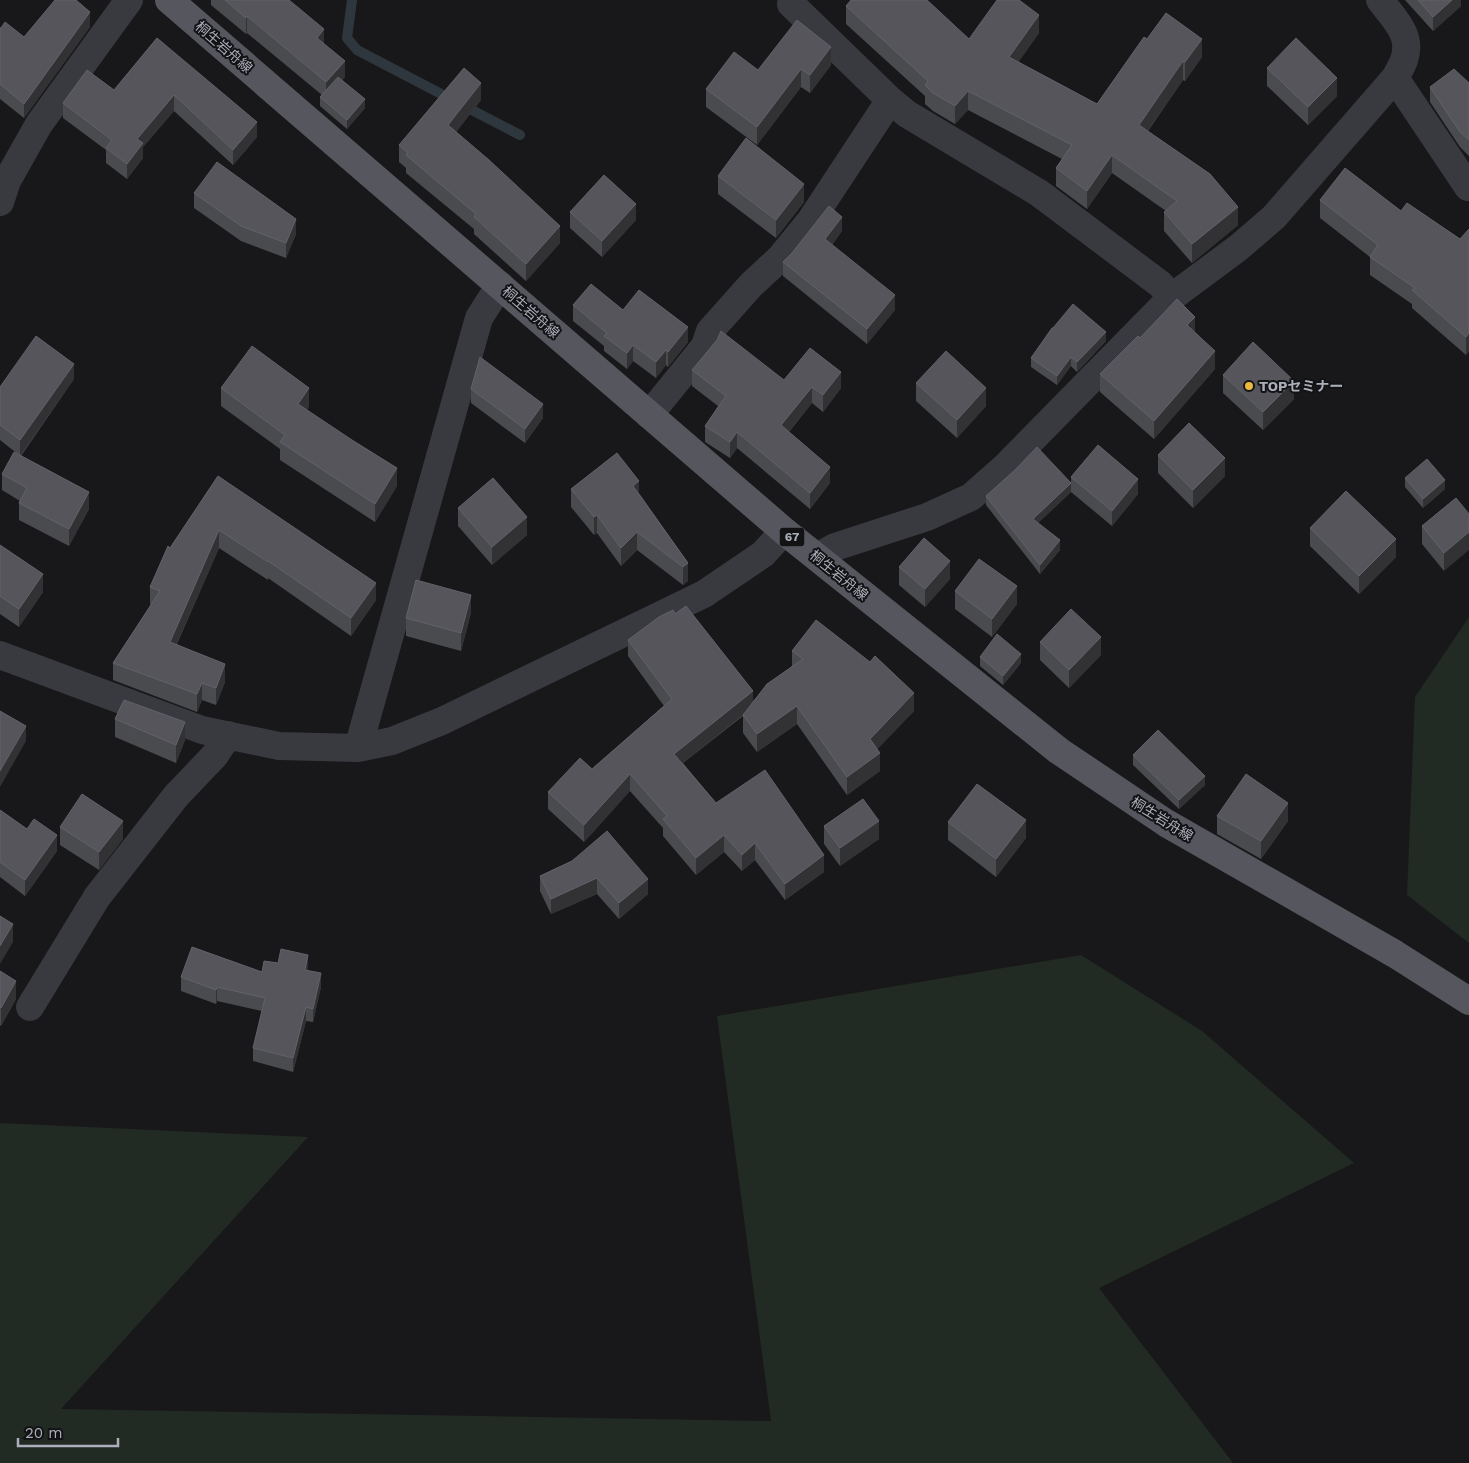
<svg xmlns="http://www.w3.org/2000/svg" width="1469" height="1463" font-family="'Work Sans','Noto Sans JP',sans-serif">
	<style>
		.green { fill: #222a24 }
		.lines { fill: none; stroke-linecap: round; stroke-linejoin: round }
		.stream { stroke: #2f373e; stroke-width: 10 }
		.minor { stroke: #393a3f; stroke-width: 28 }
		.major { stroke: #56575e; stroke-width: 28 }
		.wall { fill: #4a4b4f }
		.shaded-wall { fill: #323235 }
		.building { fill: #55555b; stroke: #62636a }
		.poi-dot { fill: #edb83e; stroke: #131315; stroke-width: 2 }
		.labels { text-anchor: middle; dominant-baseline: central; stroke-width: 4; stroke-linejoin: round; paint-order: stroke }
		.shield { fill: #131315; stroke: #7d8088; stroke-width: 1 }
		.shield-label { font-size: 12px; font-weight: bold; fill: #abafba }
		.street-label { font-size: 14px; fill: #abafba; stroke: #131315 }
		.poi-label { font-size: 14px; font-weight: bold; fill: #abafba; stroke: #131315; text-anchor: start }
	</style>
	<rect width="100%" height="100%" fill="#18181a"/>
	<path class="green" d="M1469,617v326l-62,-48 8,-198z
		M1081,955l121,76 152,132 -255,125 134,175h-1233v-340l308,14 -247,272 710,12 -54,-405z"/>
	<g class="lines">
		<path class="stream" d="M352,0l-5,38 10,12 163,85"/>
		<path class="minor" d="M791,4l99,96 17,14 132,79 121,91 12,13
			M1395,78l73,109
			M0,202l7,-21 32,-57 90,-124
			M649,415l56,-69 5,-15 41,-46 29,-27 31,-38 79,-120
			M817,557l18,-10 92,-30 44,-20 34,-30 167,-170 66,-49 36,-31 121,-139c3,-6 7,-12 9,-18 9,-25 -10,-41 -24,-60
			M0,655l202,75 77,16 79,2 34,-7 50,-20 262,-127 59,-40 21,-23
			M358,748l121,-430 21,-33
			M30,1007l67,-110 79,-101 39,-41 13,-20"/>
		<path class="major" d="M169,0l615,531 275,220 107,72 229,131 74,47"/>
	</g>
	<path class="wall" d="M211,0h78l35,44 21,33 -3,3 23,28 -18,21 -27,-23v-9l2,-2 -75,-62 -1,1 -35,-29z
		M1405,0h56v6l-28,25z
		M846,6l123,33 70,-6 -21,29 79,42 50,-65 55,18 -17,24 -2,-1 -35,51 90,94 -46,38 -28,-32v-19l2,-1 -54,-38 -25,36 -31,-23v-18l6,-9 -94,-49 -13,14 -22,-13 -8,-7v-8l-79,-72z
		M90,27l-66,91 -24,-19v-71l24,9z
		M157,38l100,99 -24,28 -59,-54 -31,36v11l-16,21 -21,-16v-13l-43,-32v-15l51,-13z
		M831,65l-21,28 -9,-6 -44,58 -51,-38v-18l52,-19z
		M1267,68l70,28 -29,29 -41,-39z
		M1469,83v73l-9,-9 -30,-45v-15z
		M481,100l-25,32 104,111 -34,38 -52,-47v-5l-68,-56v-5l-7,-6v-17z
		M718,176l86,26 -28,36 -58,-44z
		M194,193l102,41 -10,24 -45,-17 -47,-33z
		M1320,200l81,11 59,28 9,-10v122l-3,4 -54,-47v-4l-42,-29v-18l-50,-39z
		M570,212l66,8 -34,37 -32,-29z
		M842,231l-10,14 63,65 -28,34 -84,-68v-14z
		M573,305l50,5 65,32 -20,25 -2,-2 -10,13 -23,-17 -6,8 -23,-18v-5l-31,-25z
		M1053,328l53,13 -29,31 -6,-6 -14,19 -26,-18v-9z
		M1195,332l20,37 -61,70 -54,-47v-18l40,-36z
		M692,370l92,10 57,8 -18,24 -11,-9 -23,29 41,51 -20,26 -73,-61 -7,10 -25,-16v-16l13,-20 -26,-20z
		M1223,375l71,24 -31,31 -40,-37z
		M74,379l-53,77 68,53 -20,37 -50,-26v-17l1,-2 -18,-11v-16l17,-19 -19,-15v-53z
		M916,383l70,23 -29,32 -41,-37z
		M221,388l88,18 -2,4 90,76 -22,36 -95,-62v-11l-59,-43z
		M471,389l72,29 -18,25 -54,-40z
		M1158,455l67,21 -32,32 -35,-35z
		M218,476l158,124 -25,36 -83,-58v2l-49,-32 -42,96 48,38 -9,23 -14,-5 -5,12 -84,-32v-17l38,-58 -1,-1v-17l20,-39z
		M1071,477l67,17 -26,32 -41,-34 -33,31 22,27 -20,24 -54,-69v-9l85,-13z
		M1405,478l40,11 -22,19 -18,-21z
		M571,489l68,4 49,70v18l-5,4 -46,-35 -16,16 -24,-33 -3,2 -23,-28z
		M1456,498l-12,73 -22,-27v-18z
		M458,508l69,27 -35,30 -34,-39z
		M1310,528l86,29 -37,37 -49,-48z
		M0,545l43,47 -24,35 -19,-13z
		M899,567l51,12 -25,28 -26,-22z
		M955,591l62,13 -25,33 -37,-28z
		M471,613l-10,38 -55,-15v-18z
		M675,614l78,87 39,-35v-15l122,60 -37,38 3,22 -33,24 -50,-71 -40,28 -14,-19v-17l-60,47 33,40 108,69 -39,28 -30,-40 -13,11 -18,-19 -28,23 -33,-39v-8l-33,-37 -46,51 -36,-33v-17l44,-23 72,-63 -36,-50v-16z
		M1040,642l61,13 -32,33 -29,-28z
		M980,657l41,6 -18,22 -23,-19z
		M115,719l70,21 -9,23 -61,-26z
		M1133,755l72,30 -26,24 -46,-44z
		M0,810l57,41 -32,45 -25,-19z
		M1217,816l71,5 -27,38 -44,-25z
		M948,822l78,16 -30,39 -48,-37z
		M824,826l55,13 -39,27 -16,-22z
		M60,827l63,12 -24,31 -39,-25z
		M572,861l76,33 -29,25 -22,-25 -46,20 -11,-23v-15z
		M308,970l13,17 -8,35 -7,-1 -13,51 -40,-11v-13l9,-37 -45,-10 -1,3 -35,-13v-14l81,-5z
		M0,971l16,28 -15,27 -1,-1z"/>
	<path class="shaded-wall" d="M1452,0h9v6l-28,25v-14z
		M90,12v15l-66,91v-14z
		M1039,15v18l-30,43v-19z
		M247,16v17l-1,1v-16z
		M324,29v16l-7,-7z
		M1202,39v18l-17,24v-19z
		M831,47v18l-21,28v-18z
		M345,61v16l-19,21v-16z
		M1183,61v19l-44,63v-18z
		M801,69v18l-44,58v-18z
		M1337,78v18l-29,29v-18z
		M481,83v17l-33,42v-17z
		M968,91v19l-13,14v-18z
		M174,95v16l-31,36v11l-16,21v-15l10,-25z
		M365,99v9l-18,21v-9z
		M257,122v15l-24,28v-15z
		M1112,155v18l-25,36v-18z
		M804,184v18l-28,36v-18z
		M636,204v16l-34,37v-16z
		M1238,207v18l-46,38v-19z
		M842,217v14l-17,23v-15z
		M296,219v15l-10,24v-15z
		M560,226v17l-34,38v-17z
		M895,295v15l-28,34v-15z
		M1195,317v18l-8,-10z
		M688,327v15l-20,25v-15z
		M1106,332v9l-29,31v-10z
		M1469,333v18l-3,4v-18z
		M633,345v16l-6,8v-16z
		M666,350v15l-10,13v-16z
		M1215,351v18l-61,70v-18z
		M1071,357v9l-14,19v-9z
		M74,364v15l-54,77v-16z
		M841,372v16l-18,24v-17z
		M1294,381v18l-31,31v-18z
		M812,387v16l-31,38v-16z
		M309,388v18l-11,16v-18z
		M986,388v18l-29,32v-18z
		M543,404v14l-18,25v-14z
		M737,432v16l-7,10v-16z
		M1225,458v18l-32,32v-18z
		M830,467v16l-20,26v-16z
		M397,468v18l-22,36v-18z
		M1138,479v15l-26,32v-15z
		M1445,480v9l-22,19v-9z
		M639,481v18l-6,-13z
		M1071,483v9l-38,36v-9z
		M89,492v17l-20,37v-17z
		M597,515v18l-3,2v-18z
		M527,517v18l-35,30v-18z
		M219,530v18l-49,111v-17z
		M637,532v18l-16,16v-18z
		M1469,532v18l-25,21v-18z
		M1396,539v18l-37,37v-18z
		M1060,540v10l-20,24v-9z
		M950,561v18l-25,28v-18z
		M688,563v18l-5,4v-18z
		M43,574v18l-24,35v-18z
		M376,583v17l-25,36v-18z
		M1017,586v18l-25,33v-18z
		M471,595v18l-10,38v-18z
		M1101,637v18l-32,33v-18z
		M1021,654v9l-18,22v-9z
		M225,664v18l-9,23v-17z
		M202,683v17l-5,12v-18z
		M753,691v16l-79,63v-16z
		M914,693v18l-44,46v-18z
		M797,706v18l-40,28v-18z
		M185,722v18l-9,23v-18z
		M26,726v15l-26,46v-16z
		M880,753v18l-33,24v-18z
		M630,774v17l-46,51v-17z
		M1205,776v9l-26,24v-9z
		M1288,803v18l-27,38v-18z
		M1026,820v18l-30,39v-18z
		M123,821v18l-24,31v-18z
		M879,821v18l-39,27v-18z
		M57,835v16l-32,45v-16z
		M724,835v17l-28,23v-17z
		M755,843v17l-13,11v-16z
		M824,855v17l-39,28v-16z
		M597,878v16l-46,20v-15z
		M648,879v15l-29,25v-16z
		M13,924v18l-13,22v-18z
		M308,955v14l-3,14v-13z
		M321,973v14l-8,35v-13z
		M16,981v18l-15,27v-18z
		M217,987v14l-1,3v-14z
		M306,1007v14l-13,51v-14z"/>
	<path class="building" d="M55,0h21l14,12 -66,92 -24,-20v-56h1l4,-6 19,15z
		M225,0h64l35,29 -7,9 28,23 -19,21 -79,-66 -1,2z
		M851,0h76l42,39 28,-39h22l20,15 -30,42 88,47 47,-67 3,2 19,-26 36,26 -17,23 -2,-1 -44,64 71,49 28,33 -46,37 -28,-32 13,-11 -65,-46 -25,36 -31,-23 16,-23 -104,-54 -13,15 -22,-13 -8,-8 3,-4 -82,-75z
		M1418,0h34l-19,17z
		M797,20l34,27 -21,28 -9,-6 -44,58 -51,-38 28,-37 24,18z
		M157,38l100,84 -24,28 -59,-55 -37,44 6,4 -16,21 -21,-16 6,-8 -49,-37 24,-33 27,20z
		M1296,38l41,40 -29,29 -41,-39z
		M464,68l17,15 -33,42 41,35 71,66 -34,38 -52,-47 2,-3 -70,-59 2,-2 -9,-8z
		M1454,69l15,14v57l-9,-8 -30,-45z
		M338,77l27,22 -18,21 -27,-23z
		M746,138l58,46 -28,36 -58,-44z
		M217,162l79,57 -10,24 -45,-17 -47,-33z
		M1345,168l56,43 6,-8 53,36 9,-10v104l-3,4 -54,-47 3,-2 -45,-31 8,-12 -58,-45z
		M604,175l32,29 -34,37 -32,-29z
		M829,206l13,11 -17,22 70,56 -28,34 -84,-67 9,-9z
		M591,284l32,26 16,-20 49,37 -20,25 -2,-2 -10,12 -23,-17 -6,8 -23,-17 3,-3 -34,-28z
		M1177,299l18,18 -8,8 28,26 -61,70 -54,-47 38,-38 2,2z
		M1073,304l33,28 -29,30 -6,-5 -14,19 -26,-18 21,-30h1z
		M721,331l63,49 26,-32 31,24 -18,23 -11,-8 -31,38 49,42 -20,26 -73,-61 -7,10 -25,-16 21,-30 -34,-26 25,-30z
		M36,336l38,28 -54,76 -20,-15v-38z
		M1253,342l41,39 -31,31 -40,-37z
		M252,346l57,42 -11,16 54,36 45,28 -22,36 -95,-62 5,-7 -64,-47z
		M946,351l40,37 -29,32 -41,-37z
		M480,357l63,47 -18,25 -54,-40z
		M1189,423l36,35 -32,32 -35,-35z
		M1098,445l40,34 -26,32 -41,-34z
		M1037,447l34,36 -38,36 27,21 -20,25 -54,-69 29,-26z
		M14,452l75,40 -20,37 -50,-26 8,-15 -25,-14z
		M617,453l22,28 -6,5 55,77 -5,4 -46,-35 -16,16 -24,-33 -3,2 -23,-28z
		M1427,459l18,21 -22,19 -18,-21z
		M218,476l158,107 -25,35 -83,-57v1l-49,-32 -49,112 55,22 -9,24 -14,-5 -5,11 -84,-31 47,-72 -10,-4 18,-41 2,2z
		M493,478l34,39 -35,30 -34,-39z
		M1346,491l50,48 -37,37 -49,-48z
		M1456,498l13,16v18l-25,21 -22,-27z
		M924,538l26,23 -25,28 -26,-22z
		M0,545l43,29 -24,35 -19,-13z
		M979,559l38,27 -25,33 -37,-28z
		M416,580l55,15 -10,38 -55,-15z
		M686,606l67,85 -79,63 42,49 49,-33 59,85 -39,29 -30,-41 -13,12 -18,-20 -28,23 -33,-39 4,-3 -37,-42 -46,51 -36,-33 32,-34 12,11 80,-70 -44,-59 31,-23 14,-7 2,4z
		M1071,609l30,28 -32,33 -29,-28z
		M816,620l54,42 5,-6 39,37 -44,46 10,14 -33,24 -50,-71 -40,28 -14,-19 24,-31 36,-25 -11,-8z
		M997,634l24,20 -18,22 -23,-19z
		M124,700l61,22 -9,23 -61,-26z
		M0,711l26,15 -26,45z
		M1158,730l47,46 -26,24 -46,-45z
		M1246,774l42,29 -27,38 -44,-25z
		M977,784l49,36 -30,39 -48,-37z
		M82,794l41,27 -24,31 -39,-25z
		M863,799l16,22 -39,27 -16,-22z
		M0,810l27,19 7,-10 23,16 -32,45 -25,-18z
		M607,831l41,48 -29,24 -22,-25 -46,21 -11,-23 32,-15z
		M0,916l13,8 -13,22z
		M192,947l70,25 2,-11 14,2 3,-14 27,6 -3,15 16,3 -8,36 -7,-2 -13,51 -40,-10 12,-50 -48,-11 -1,3 -35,-13z
		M0,971l16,10 -15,27 -1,-1z"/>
	<circle class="poi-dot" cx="1249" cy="386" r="5"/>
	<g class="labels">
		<rect class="shield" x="779.5" y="527.5" width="25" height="19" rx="4"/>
		<g class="shield-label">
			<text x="792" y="537">67</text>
		</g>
		<g class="street-label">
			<text transform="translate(224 47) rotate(41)">桐生岩舟線</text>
			<text transform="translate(531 312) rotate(41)">桐生岩舟線</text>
			<text transform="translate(839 575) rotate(39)">桐生岩舟線</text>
			<text transform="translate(1162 819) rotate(32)">桐生岩舟線</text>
		</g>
		<g class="poi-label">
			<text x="1259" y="386">TOPセミナー</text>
		</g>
	</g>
	<path d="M18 1438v8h100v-8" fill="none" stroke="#abafba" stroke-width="2.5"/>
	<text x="25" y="1438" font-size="15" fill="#abafba" stroke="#131315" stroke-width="4" paint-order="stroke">20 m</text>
</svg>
